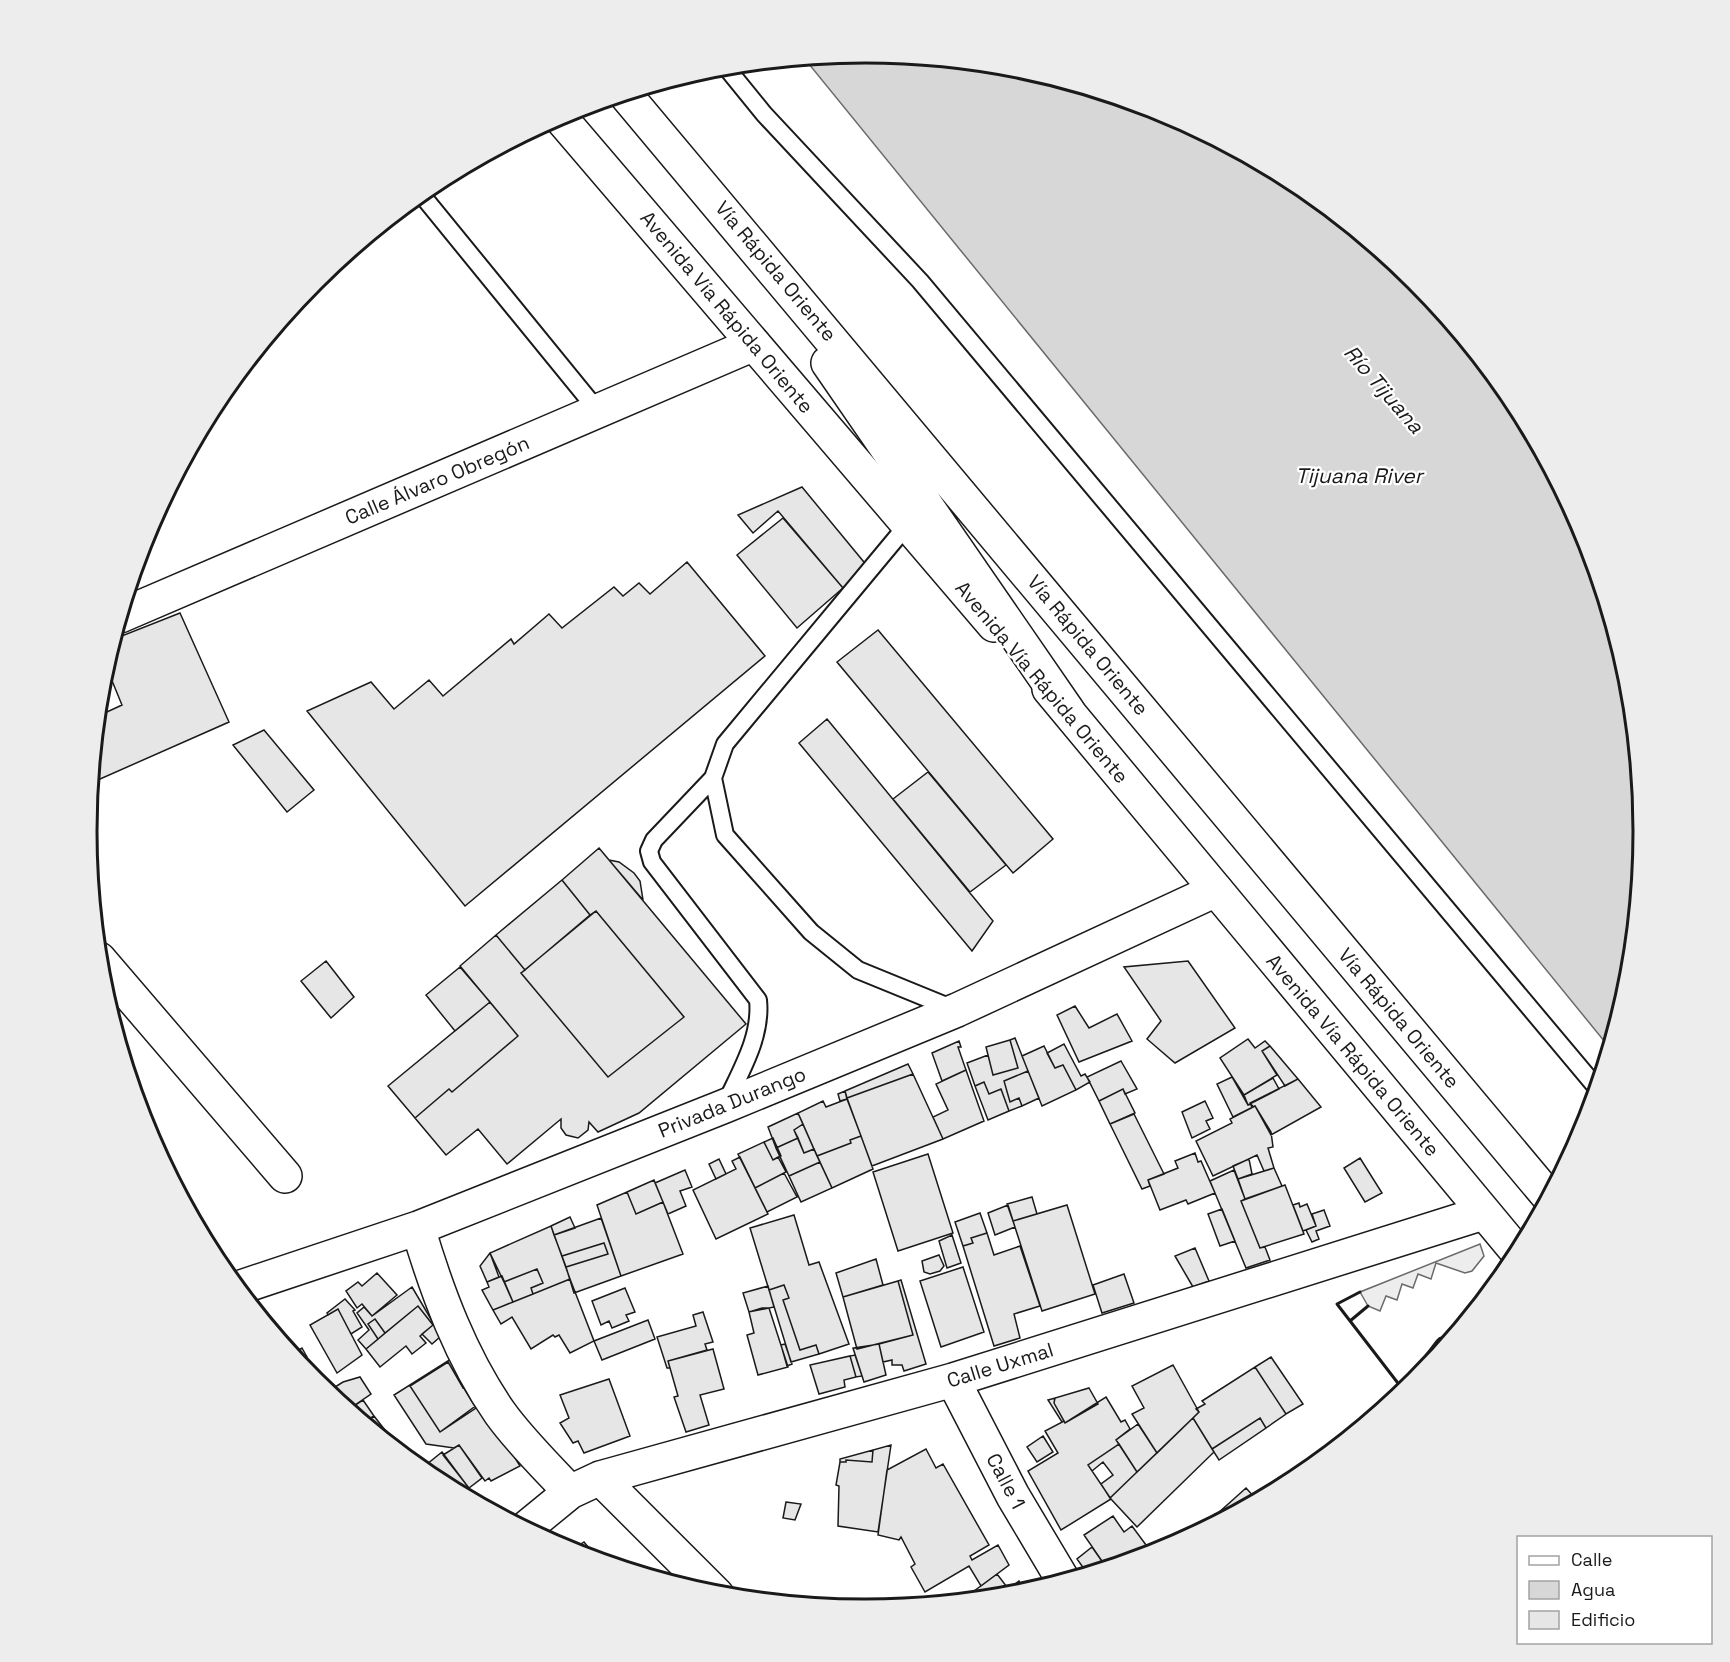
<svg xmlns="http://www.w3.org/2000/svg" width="1730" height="1662" font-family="'Space Grotesk',sans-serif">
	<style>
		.built { fill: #ededed; stroke: #6a6a6a; stroke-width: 1.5 }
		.water { fill: #d7d7d7; stroke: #6a6a6a; stroke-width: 1.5 }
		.building { fill: #e6e6e6; stroke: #1a1a1a; stroke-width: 1.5 }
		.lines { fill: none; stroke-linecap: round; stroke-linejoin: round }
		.lane-casing { stroke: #1a1a1a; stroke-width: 20 }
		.street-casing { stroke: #1a1a1a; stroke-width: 36 }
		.secondary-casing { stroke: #1a1a1a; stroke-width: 36 }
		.highway-casing { stroke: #1a1a1a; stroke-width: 36 }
		.lane { stroke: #fff; stroke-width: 16 }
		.street { stroke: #fff; stroke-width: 33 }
		.secondary { stroke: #fff; stroke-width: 33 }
		.highway { stroke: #fff; stroke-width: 33 }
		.wall { stroke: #1a1a1a; stroke-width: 3 }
		.labels { text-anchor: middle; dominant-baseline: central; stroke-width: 4.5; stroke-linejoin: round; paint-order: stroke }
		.street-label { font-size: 20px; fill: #1a1a1a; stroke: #fff }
		.water-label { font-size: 21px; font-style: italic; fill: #1a1a1a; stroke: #fff }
		.rim { fill: none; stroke: #1a1a1a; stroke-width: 3 }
	</style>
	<rect width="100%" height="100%" fill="#fff"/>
	<path class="built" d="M1480,1244l4,12 -12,15 -7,2 -29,-10 -5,16 -13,-5 -5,14 -11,-4 -5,16 -11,-4 -6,15 -12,-5 -8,-14z"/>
	<path class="water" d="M865,53l152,15 146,44 135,72 118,97 96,118 72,134 45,146 14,152 -15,152 -19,64 -805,-989z"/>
	<path class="building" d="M802,487l66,80 -25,21 -65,-77 -25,22 -15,-18z
		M783,518l60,70 -46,40 -60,-73z
		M687,562l78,94 -300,250 -158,-195 64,-29 23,27 35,-29 14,16 68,-57 3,5 35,-30 13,14 52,-41 9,9 16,-13 11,11z
		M180,613l49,109 -138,61 7,-67 24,-11 -16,-39 8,-27z
		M878,630l175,209 -40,34 -176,-211z
		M827,719l166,202 -21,30 -173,-208z
		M264,730l50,60 -27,22 -54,-67z
		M928,772l78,93 -36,27 -77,-93z
		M599,848l147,176 -107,89 -41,19 -9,-10 -1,8 -10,8 -12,-3 -5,-7v-9l-54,45 -29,-35 -32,26 -31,-37 34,-29 3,3 66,-56 -58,-70 36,-31 29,35 -4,3 87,104 76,-60 -88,-106 -6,4 -28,-35z
		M609,860l10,2 15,11 6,8 3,19z
		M562,880l28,35 -65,55 -29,-35z
		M596,911l88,106 -76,60 -87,-104z
		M326,961l28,36 -23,21 -30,-37z
		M1188,961l47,67 -60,35 -28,-24 14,-18 -37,-54z
		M460,967l30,35 -35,29 -29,-36z
		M490,1002l28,34 -66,56 -3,-3 -34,29 -27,-32z
		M1075,1006l14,22 28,-14 15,27 -53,21 -22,-47z
		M1015,1038l13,33 -24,10 6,21 9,-4 3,8 -13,5 -8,-22 -12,5 -5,-12 -9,4 -8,-23 21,-8 5,20 25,-7 -8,-28z
		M1248,1039l7,9 10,-7 5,5 -8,5 15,24 -33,20 -24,-37z
		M1010,1040l8,28 -25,7 -7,-28z
		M959,1041l2,6h-3l8,23 -24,11 -10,-28z
		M1064,1044l17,32 4,-2 5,8 -14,8 -13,-25 -8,3 -8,-15z
		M1044,1046l11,22 8,-3 13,25 -34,16 -20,-50z
		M1270,1046l28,33 -13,7 -23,-35z
		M1121,1061l16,28 -12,5 -2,-5 -24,12 -12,-24z
		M908,1064l5,10 -66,24 -2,-7z
		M966,1070l18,51 -41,18 -10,-22 15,-7 -12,-26z
		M1028,1071l11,27 -17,8 -3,-8 -9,4 -6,-21z
		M913,1074l30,65 -71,27 -25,-68z
		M1232,1077l16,28 3,-1 2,3 -20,10 -16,-33z
		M1273,1078l6,11 -31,16 -4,-10z
		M1298,1079l23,28 -50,28 -16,-29 -3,1 -2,-4z
		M984,1082l5,12 12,-5 8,22 -21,9 -13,-34z
		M1123,1089l12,24 -25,11 -11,-23z
		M845,1091l2,8 -7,2 -2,-7z
		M847,1099l14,37 -11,4 1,3 -34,13 -19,-43 25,-12 3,6z
		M1205,1101l8,17 -7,3 4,8 -18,9 -10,-26z
		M1255,1106l16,26 2,15 -5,1 6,20 -10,3 -7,-16 -44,21 -17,-35 36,-18 -2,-4z
		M798,1113l5,11 -9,6 4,8 -22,10 -8,-21z
		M1134,1114l30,60 -16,6 2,6 -8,3 -32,-65z
		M803,1124l11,25 -10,4 -10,-23z
		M861,1136l12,33 -41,19 -15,-32 34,-13 -1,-3z
		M773,1138l8,18 -8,4 -9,-18z
		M798,1138l6,15 10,-4 6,13 -31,14 -13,-28z
		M764,1142l9,18 5,-3 8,15 -31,16 -17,-34z
		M1195,1153l3,9 3,-1 14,32 -27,11 -2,-4 -26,10 -12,-30 30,-12 -3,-7z
		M928,1154l25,79 -55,18 -25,-79z
		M740,1157l28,57 -52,25 -23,-49 43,-21 -4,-8z
		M1360,1158l22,35 -17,9 -21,-34z
		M719,1159l7,15 -10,5 -7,-15z
		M1249,1159l3,15 -14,5 -5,-13z
		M820,1162l12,26 -31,14 -12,-26z
		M1274,1168l8,18 -37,13 -7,-20z
		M685,1170l7,17 -12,4 6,15 -18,8 -13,-31z
		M1234,1170l11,29 -4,2 19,47 5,-1 5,13 -24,8 -36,-87z
		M784,1173l13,24 -30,15 -12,-24z
		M654,1180l9,22 -27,12 -9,-22z
		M1285,1185l19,49 -44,14 -19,-47z
		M627,1192l9,22 27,-12 20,52 -62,22 -24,-71z
		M1032,1197l5,17 -24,7 -6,-17z
		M1299,1203l1,4 7,-3 9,22 -13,5 -10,-26z
		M1008,1205l7,22 -20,8 -7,-22z
		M1067,1205l28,89 -53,17 -29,-90z
		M1222,1209l13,32 -15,5 -12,-32z
		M1324,1210l6,16 -14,5 3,8 -7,3 -6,-12 10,-4 -4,-12z
		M980,1213l7,20 -16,5 2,5 -10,3 -8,-24z
		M794,1215l15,50 10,-3 30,82 -30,10 -3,-9 -16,5 -17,-50 6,-2 -5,-13 -15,5 -19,-62z
		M570,1217l5,11 -21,7 -3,-9z
		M601,1218l20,58 -47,17 -8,-26 42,-13 -4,-11 -42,13 -8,-21z
		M551,1226l19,53 -37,15 -2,-6 12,-5 -6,-14 -33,13 -14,-29z
		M987,1233l7,22 26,-9 20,60 -26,8 6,24 -26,8 -31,-100 10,-3 -2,-5z
		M952,1235l9,28 -14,5 -8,-27z
		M604,1243l4,11 -42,13 -4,-11z
		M1195,1248l14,33 -16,6 -18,-31z
		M490,1253l9,24 -12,5 -7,-16z
		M939,1255l5,11 -4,5 -10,3 -6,-2 -2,-11z
		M876,1259l7,26 -40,12 -7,-24z
		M963,1267l21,65 -43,15 -21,-66z
		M537,1269l6,14 -12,5 2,6 -20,8 -9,-20z
		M377,1273l20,22 -25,21 -10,-12 -5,4 -11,-17 12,-9 4,4z
		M1124,1274l10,29 -32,10 -9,-28z
		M502,1276l11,26 -20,8 -11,-20 7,-3 -2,-5z
		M570,1279l24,62 -24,12 -11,-18 -4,2 -2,-2 -22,14 -19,-32 -11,7 -8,-14z
		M901,1280l25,84 -22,7 -2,-6h-10v-5l-9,2 -4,-18 34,-9 -15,-54z
		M898,1281l15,54 -56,14 -14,-52z
		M784,1285l5,13 -6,2 17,50 16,-5 3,9 -28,8 -22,-72z
		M768,1286l6,21 -25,5 -6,-19z
		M412,1287l29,49 -9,8 -10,-10 11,-9 -15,-19 -33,27 -10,-14 -7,5 10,15 -12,10 -8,-9 11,-10 -12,-17 7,-6 8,9z
		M625,1288l10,24 -9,3 3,6 -17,7 -3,-7 -8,4 -9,-24z
		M345,1299l10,11 -2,1 9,16 -11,7 -13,-25 -10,6 -1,-2z
		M418,1306l15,19 -13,11 6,7 -14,11 -6,-8 -26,21 -14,-18z
		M762,1308h7l19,59 -30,8 -11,-40 7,-2 -5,-21z
		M338,1309l24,46 -25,18 -27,-48z
		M703,1312l10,30 -8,2 2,6 -39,11 2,7h-3l-10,-31 39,-11 -3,-11z
		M375,1319l10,14 -7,6 -10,-15z
		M648,1320l7,19 -53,21 -8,-19z
		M785,1344l7,20 -5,2 -6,-21z
		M879,1344l7,31 -22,7 -11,-34z
		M302,1348l5,9 -4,11 -11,-14z
		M713,1349l11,40 -24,6 9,30 -23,7 -12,-35 4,-1 -10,-35z
		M855,1355l7,21 -6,1 -6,-21z
		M850,1356l6,21 -12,3 1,7 -26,7 -9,-29z
		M454,1357l16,26 -7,5 -15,-26 -38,24 30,46 41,-30 39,64 -29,15 -2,-3 -4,3 -26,-36 -5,3 -28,-4 -32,-49z
		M1271,1357l32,47 -17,10 -31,-47z
		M448,1362l28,46 -36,24 -30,-46z
		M1173,1365l26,47 -42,41 -25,-39 12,-6 -12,-22z
		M1255,1367l31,47 -20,14 -6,-10 -48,31 -19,-31 6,-6 -3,-3 9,-5 -3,-3z
		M360,1377l11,17 -22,15 -22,-17 16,-10z
		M609,1379l21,57 -46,17 -6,-12 -5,2 -13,-20 9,-5 -9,-23z
		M1089,1388l9,16 -33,19 -11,-20 1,-5z
		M1106,1397l15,25 4,-2 5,9 -14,11 3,4 -31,21 23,34 -50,31 -33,-59 30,-18 -13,-22 19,-10 1,2z
		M1055,1398l-1,5 10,18 -2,1 -14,-22z
		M363,1400l11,16 -10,6 -15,-13z
		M374,1416l28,36 -1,1 -37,-31z
		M1193,1418l21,34 -77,75 -27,-29z
		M1260,1418l6,10 -47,32 -7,-11z
		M1138,1424l19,29 -20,19 -21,-32z
		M1043,1436l10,16 -16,10 -10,-15z
		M1119,1444l18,28 -27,26 -9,-14 12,-9 -10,-13 -11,9 -4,-6z
		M459,1445l23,33 -13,10 -26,-33z
		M891,1445l-13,87 -40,-6 1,-40 -3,-1 4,-23h6v-2l26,2 1,-12z
		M926,1449l10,19 7,-4 46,81 -19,11 2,4 26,-15 11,20 -28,21 -12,-20 -44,26 -14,-25 4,-3 -14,-27 -2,3 -21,-5 9,-65z
		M873,1450l-1,12 -26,-2v2h-6v-3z
		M442,1452l29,39 -6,5 -44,-27z
		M1246,1488l11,12 -36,19 -5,-4z
		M786,1502l15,2 -6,16 -12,-2z
		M1215,1514l6,5 -24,13z
		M1113,1516l11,16 8,-6 17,23 -10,9 -4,1 -3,-4 -10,8 -16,4 -22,-32z
		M584,1542l14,17 -27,-8z
		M1092,1547l14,20 -19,6 -10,-14z
		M997,1574l10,13 -13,10 -32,3z
		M1019,1581l6,11 -12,3 -4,-6z
		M1007,1587l6,8 -19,2z"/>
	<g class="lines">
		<defs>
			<path id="lane" d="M725,66l39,48 156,167 677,807
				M421,194l177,217
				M908,524l-183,220 -12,34 12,57 86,97 47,38 98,40
				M713,778l-59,62 -5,11 3,11 106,138c4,37 -18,72 -33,105
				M1431,1363l13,-17"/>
			<path id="street" d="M99,959l186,217
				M418,1228c19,64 43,129 82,185 20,28 47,54 70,79
				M238,1288l180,-60 307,-122 232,-96 259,-120
				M953,1380l60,116 50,84
				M600,1478l117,117
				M526,1528l44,-36 30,-14 353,-98 530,-167"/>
			<path id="secondary" d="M559,116l435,509
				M120,616l634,-272
				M1049,689l469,564"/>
			<path id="highway" d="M625,94l923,1102
				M828,363l240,348"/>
		</defs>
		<use href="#lane" class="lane-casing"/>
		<use href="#street" class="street-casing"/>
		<use href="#secondary" class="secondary-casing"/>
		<use href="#highway" class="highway-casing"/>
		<use href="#lane" class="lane"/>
		<use href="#street" class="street"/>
		<use href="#secondary" class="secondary"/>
		<use href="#highway" class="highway"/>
		<path class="wall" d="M1360,1292l-23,12 67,87
			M1350,1321l18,-15"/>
	</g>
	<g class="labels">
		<g class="street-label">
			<text transform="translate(776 271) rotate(50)">Vía Rápida Oriente</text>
			<text transform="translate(727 312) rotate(50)">Avenida Vía Rápida Oriente</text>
			<text transform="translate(437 480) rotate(-23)">Calle Álvaro Obregón</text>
			<text transform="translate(1088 645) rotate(50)">Vía Rápida Oriente</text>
			<text transform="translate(1042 682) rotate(50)">Avenida Vía Rápida Oriente</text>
			<text transform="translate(1399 1018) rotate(50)">Vía Rápida Oriente</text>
			<text transform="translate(1353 1055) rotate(50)">Avenida Vía Rápida Oriente</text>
			<text transform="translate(732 1102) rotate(-22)">Privada Durango</text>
			<text transform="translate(1000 1365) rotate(-17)">Calle Uxmal</text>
			<text transform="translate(1006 1481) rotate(62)">Calle 1</text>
		</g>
		<g class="water-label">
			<text transform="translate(1384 389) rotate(49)">Río Tijuana</text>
			<text x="1359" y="475">Tijuana River</text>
		</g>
	</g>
	<path d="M0 0H1730V1662H0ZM97 831a768 768 0 1 1 1536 0a768 768 0 1 1-1536 0Z" fill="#ededed" fill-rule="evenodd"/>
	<path class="rim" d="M97 831a768 768 0 1 1 1536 0a768 768 0 1 1-1536 0Z"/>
	<rect x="1517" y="1536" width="195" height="108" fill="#ffffff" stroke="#a3a3a3" stroke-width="1.5"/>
	<rect x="1529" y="1556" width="30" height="9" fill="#ffffff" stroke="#a3a3a3" stroke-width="1.5"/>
	<text x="1571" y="1566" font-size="18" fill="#1a1a1a">Calle</text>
	<rect x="1529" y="1581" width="30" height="18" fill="#d7d7d7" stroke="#a3a3a3" stroke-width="1.5"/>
	<text x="1571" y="1596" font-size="18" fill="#1a1a1a">Agua</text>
	<rect x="1529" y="1611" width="30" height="18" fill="#e6e6e6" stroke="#a3a3a3" stroke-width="1.5"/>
	<text x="1571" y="1626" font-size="18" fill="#1a1a1a">Edificio</text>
</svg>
